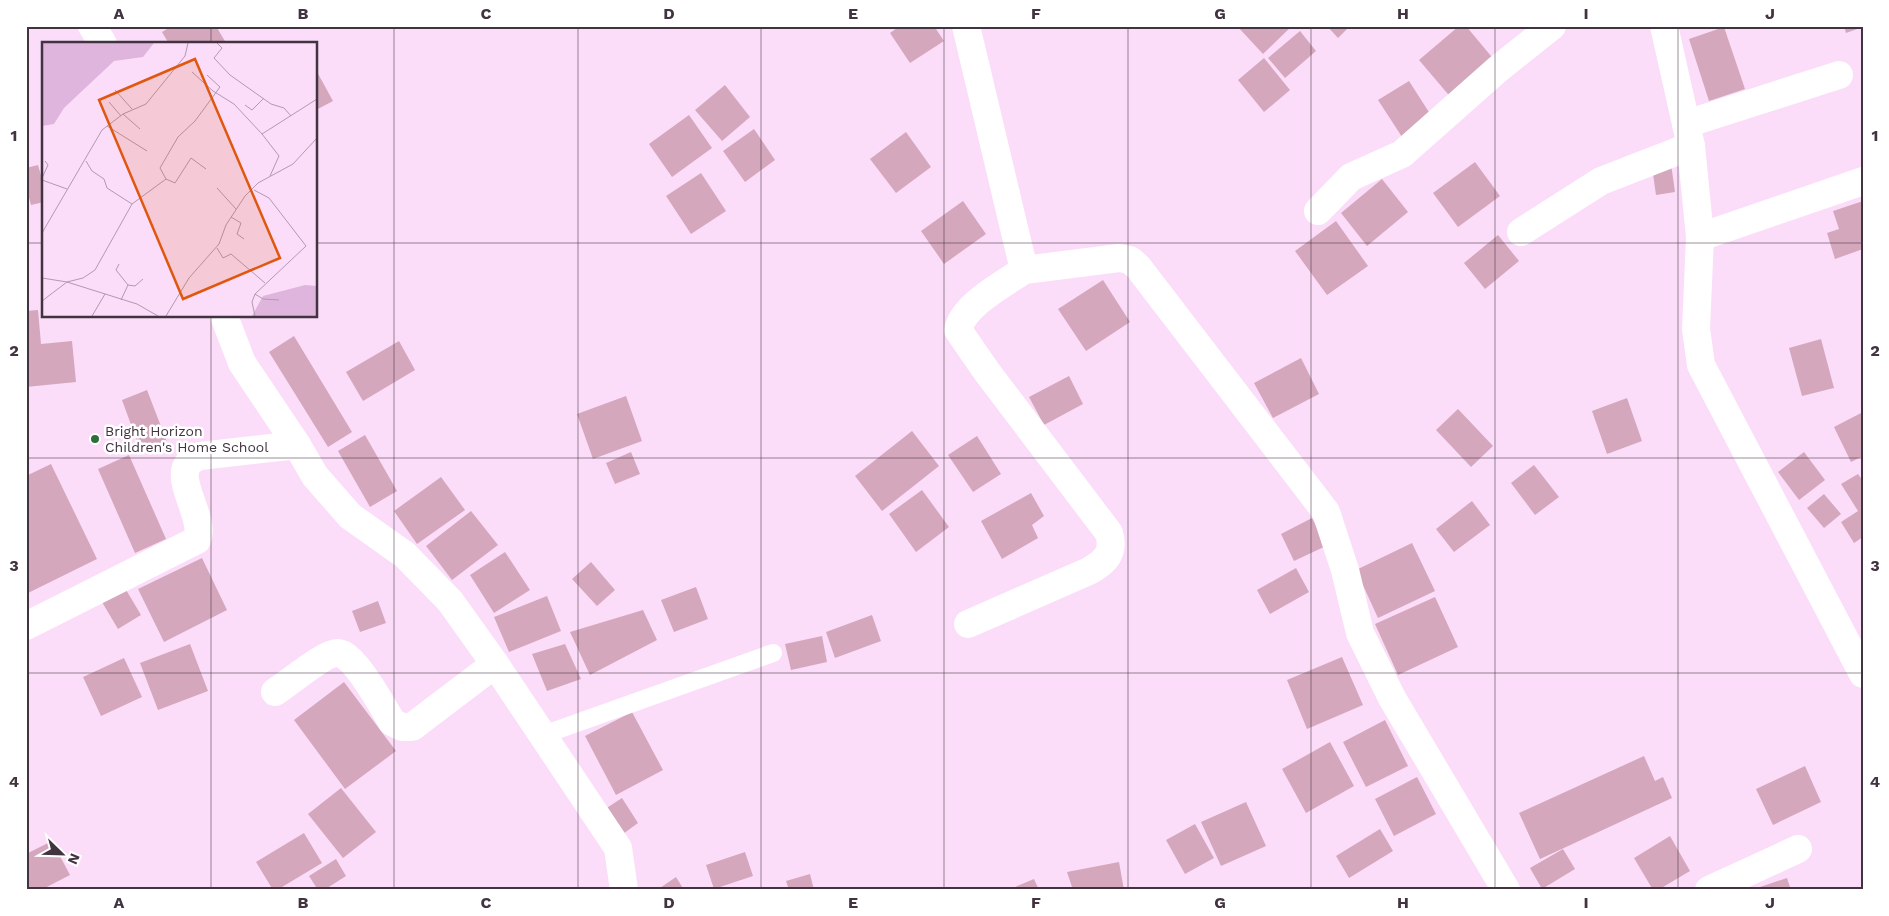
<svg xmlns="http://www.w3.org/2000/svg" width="1889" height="916" font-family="'Work Sans',sans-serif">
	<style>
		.building { fill: #d4a7bd }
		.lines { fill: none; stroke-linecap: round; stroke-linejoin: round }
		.service { stroke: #fff; stroke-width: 18 }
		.minor { stroke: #fff; stroke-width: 28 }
		.tertiary { stroke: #fff; stroke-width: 28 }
		.grid { fill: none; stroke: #413340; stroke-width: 1; stroke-opacity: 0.55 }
		.poi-dot { fill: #2c6f3a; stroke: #fff; stroke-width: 2 }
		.labels { text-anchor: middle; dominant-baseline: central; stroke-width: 5; stroke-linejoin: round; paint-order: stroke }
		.poi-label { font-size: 14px; fill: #413340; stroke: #fff; text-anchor: start }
		.inset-road { fill: none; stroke: #b199af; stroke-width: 1 }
		.view { fill: #e0570f; fill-opacity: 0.15; stroke: #e0570f; stroke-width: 2.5 }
		.inset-edge { fill: none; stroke: #413340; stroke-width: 2.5 }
		.neatline { fill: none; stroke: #413340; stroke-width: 2 }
		.grid-label { font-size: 16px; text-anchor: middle; font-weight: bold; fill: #413340 }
	</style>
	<rect width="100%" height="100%" fill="#fbddf9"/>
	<path class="building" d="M172,26h44l10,17 -57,1 -7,-12z
		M900,26h34l10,15 -34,22 -20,-30z
		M1237,26h55l-29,28z
		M1327,26h23l-12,12z
		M1459,26h7l30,36 -43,38 -34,-40z
		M1844,26h19v1l-17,6z
		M1724,27l21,62 -36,12 -20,-62z
		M1300,31l16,20 -31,27 -17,-20z
		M1264,58l26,32 -26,22 -26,-32z
		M316,70l17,31 -17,9z
		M1409,81l25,39 -30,20 -26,-40z
		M725,85l25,32 -28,24 -27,-31z
		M689,115l23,33 -40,29 -23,-33z
		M754,129l21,31 -30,22 -22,-31z
		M906,132l25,35 -35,26 -26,-34z
		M1475,162l25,34 -42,31 -25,-34z
		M1671,164l4,28 -19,3 -4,-28z
		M38,165l6,21v16l-13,3 -5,-19v-18z
		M701,173l25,38 -35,23 -25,-38z
		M1382,179l26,33 -41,34 -26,-33z
		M963,201l23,33 -42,30 -23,-33z
		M1863,201v48l-28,10 -8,-26 12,-4 -6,-18z
		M1336,221l32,45 -41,29 -32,-44z
		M1498,235l21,26 -34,28 -21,-26z
		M1103,280l27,42 -44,29 -28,-42z
		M38,310l3,34 31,-3 4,41 -50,5v-76z
		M294,336l58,96 -24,15 -59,-95z
		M1821,339l13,49 -32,8 -13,-48z
		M399,341l16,29 -52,31 -17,-29z
		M1301,358l18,36 -46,24 -19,-35z
		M1069,376l14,28 -39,21 -15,-28z
		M147,390l20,52 -26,10 -19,-52z
		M626,396l16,45 -49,18 -16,-45z
		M1627,398l15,43 -35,13 -15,-43z
		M1458,409l35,37 -22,21 -35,-37z
		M1863,412v44l-12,6 -17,-35z
		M912,431l27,35 -57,45 -27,-35z
		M365,435l32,56 -27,16 -32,-56z
		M977,436l24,38 -28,18 -25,-37z
		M631,452l9,22 -25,10 -9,-21z
		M1804,452l21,28 -26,20 -21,-28z
		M129,455l37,84 -31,14 -37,-84z
		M51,464l46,95 -71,35v-118z
		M1534,465l25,32 -24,18 -24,-32z
		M1858,474l5,7v56l-9,6 -13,-21 17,-11 -17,-27z
		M441,477l24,33 -48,34 -23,-33z
		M922,490l27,37 -33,25 -27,-38z
		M1031,493l13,23 -12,9 6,13 -36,21 -21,-38z
		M1824,494l17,20 -17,14 -17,-20z
		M1472,501l18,24 -36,27 -18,-23z
		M471,511l27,34 -46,35 -26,-34z
		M1312,518l14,28 -32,15 -13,-27z
		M1412,543l23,48 -57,27 -22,-48z
		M505,552l25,38 -36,23 -24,-38z
		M202,558l25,52 -63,32 -26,-53z
		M591,562l24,28 -18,16 -25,-27z
		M1296,568l13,24 -39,22 -13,-24z
		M696,587l12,32 -34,13 -13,-32z
		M125,588l16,27 -23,14 -16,-27z
		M547,596l14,35 -52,21 -15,-35z
		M1435,597l23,50 -60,28 -23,-51z
		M378,601l8,22 -26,9 -8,-21z
		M643,610l14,30 -67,35 -20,-43z
		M872,615l9,26 -46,17 -9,-26z
		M822,636l5,26 -36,8 -6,-26z
		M190,644l18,47 -50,19 -18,-47z
		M565,644l16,35 -34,12 -15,-37z
		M1342,657l21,48 -56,24 -20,-49z
		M124,658l18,39 -41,19 -18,-39z
		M344,682l52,69 -51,38 -51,-69z
		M632,712l31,58 -47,25 -31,-59z
		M1385,720l23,46 -42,21 -23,-45z
		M1330,742l24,44 -48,27 -24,-44z
		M1644,756l11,25 8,-4 9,21 -132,61 -21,-46z
		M1805,766l16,36 -48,23 -17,-36z
		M1417,777l19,37 -42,22 -19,-37z
		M341,788l35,44 -33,26 -35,-44z
		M622,798l16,25 -22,16 -17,-26z
		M1246,802l20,44 -45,20 -20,-44z
		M1195,824l19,34 -29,16 -19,-34z
		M1380,829l13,22 -44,27 -13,-22z
		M304,833l18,30 -45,27h-4l-17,-28z
		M1670,836l20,35 -32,19h-5l-19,-32z
		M52,841l18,34 -29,15h-15v-36z
		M1563,849l12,20 -33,20 -12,-21z
		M745,852l8,24 -39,13 -8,-24z
		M336,859l10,17 -22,14h-6l-9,-14z
		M1119,862l5,28h-51l-6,-18z
		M810,874l4,16h-25l-3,-9z
		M676,877l8,13h-27z
		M1787,878l4,12h-30l-1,-3z
		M1034,879l5,11h-31z"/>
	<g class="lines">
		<path class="service" d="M543,735l230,-82"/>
		<path class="minor" d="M966,26l58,244 95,-12 11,2 8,7 188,245 19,58 15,63 32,65 114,192
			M1686,124l153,-49
			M1318,211l33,-34 51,-23 96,-85 54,-43
			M1521,232l80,-51 90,-35
			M1700,237l163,-56
			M968,624l121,-53c16,-9 26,-18 20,-38l-122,-161 -29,-42c5,-25 46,-46 66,-60
			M26,626l171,-86c11,-25 -35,-71 3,-84l97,-11
			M275,692c13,-8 50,-40 63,-39 16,0 45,54 54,69l10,5h10l83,-63
			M1709,890l89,-41"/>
		<path class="tertiary" d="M92,26l11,18
			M1664,26l27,120 9,91 -4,92 5,36 162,309
			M224,316l18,47 55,82 18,31 35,40 55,39 45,46 45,63 123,184 6,42"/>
	</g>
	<path class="grid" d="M211,26v18M394,26v864M578,26v864M761,26v864M944,26v864M1128,26v864M1311,26v864M1495,26v864M1678,26v864M26,243h18M316,243h1547M211,316v574M26,458h1837M26,673h1837"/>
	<circle class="poi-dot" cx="95" cy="439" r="5"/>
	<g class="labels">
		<g class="poi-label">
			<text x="105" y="431">Bright Horizon<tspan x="105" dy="16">Children's Home School</tspan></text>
		</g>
	</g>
	<g transform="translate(42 42)">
		<rect width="275" height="275" fill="#fbddf9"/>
		<path d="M0,1h112l-11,14 -29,4 -50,47 -10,16 -12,2zM263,243l12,1v30h-65l11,-20z" fill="#e0b5dd"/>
		<path class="inset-road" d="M175,1l5,5 -8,10 16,17 41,29 13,4 7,8M150,30l21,19 21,13 28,30 55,-35M73,48l17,19M67,60l12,14M203,63l7,5 12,-12M81,72l17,15M65,84l40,25M220,92l17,22 -9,20M44,119l6,10 12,8 3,9 25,16 34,-25 -6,-11 18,-31 17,-16 25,-34 -13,-12M0,136l6,-13 -3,-4M124,137l9,4 16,-25 15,11M0,138l25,9M175,146l19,21M212,148l15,8 37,48 -51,48 -3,8 3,14M189,175l10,6 -4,11 7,5M0,191l60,-103 21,-16 23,-10 39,-48 3,-13M175,206l6,10 8,-4 34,29M77,222l-3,6 12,15 -7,15M0,236l25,4 16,-4 12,-8 37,-66M86,243l7,1 8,-7M213,252l8,5 16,1M0,259l25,-19 70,22 21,12M50,274l13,-22M124,274l23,-38 30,-34 7,-19 19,-29 13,-13 35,-19 24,-26"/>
		<path class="view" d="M153,17l85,199 -97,41 -84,-199z"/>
		<rect width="275" height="275" class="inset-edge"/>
	</g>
	<rect width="1889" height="916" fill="none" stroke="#ffffff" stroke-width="55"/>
	<g transform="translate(62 854) rotate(113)" stroke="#ffffff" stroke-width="4" paint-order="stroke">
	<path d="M0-4L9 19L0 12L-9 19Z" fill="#413340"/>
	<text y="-8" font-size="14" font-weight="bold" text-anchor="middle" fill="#413340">N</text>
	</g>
	<rect x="28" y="28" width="1834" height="860" class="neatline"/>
	<g class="grid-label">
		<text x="119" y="19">A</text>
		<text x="303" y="19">B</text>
		<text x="486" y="19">C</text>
		<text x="669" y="19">D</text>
		<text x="853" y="19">E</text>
		<text x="1036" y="19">F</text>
		<text x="1220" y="19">G</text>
		<text x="1403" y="19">H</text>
		<text x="1586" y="19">I</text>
		<text x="1770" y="19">J</text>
		<text x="14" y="141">1</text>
		<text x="1875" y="141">1</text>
		<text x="14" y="356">2</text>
		<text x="1875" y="356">2</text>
		<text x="14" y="571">3</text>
		<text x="1875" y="571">3</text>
		<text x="14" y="787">4</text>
		<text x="1875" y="787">4</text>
		<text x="119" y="908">A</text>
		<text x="303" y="908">B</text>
		<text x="486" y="908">C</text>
		<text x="669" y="908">D</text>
		<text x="853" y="908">E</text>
		<text x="1036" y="908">F</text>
		<text x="1220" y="908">G</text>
		<text x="1403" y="908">H</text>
		<text x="1586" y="908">I</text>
		<text x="1770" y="908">J</text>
	</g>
</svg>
